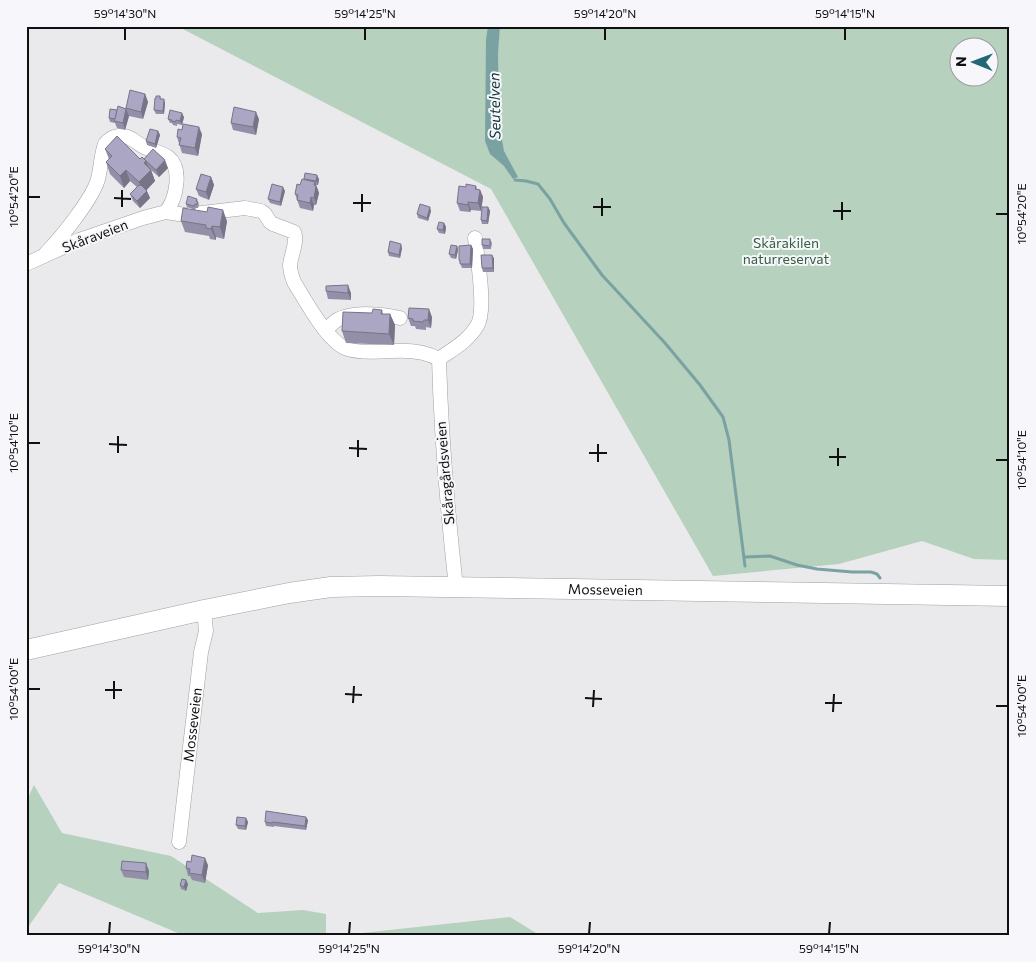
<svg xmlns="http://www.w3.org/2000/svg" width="1036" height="962" viewBox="0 0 1036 962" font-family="Commissioner,sans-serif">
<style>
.green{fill:#b6d1bd;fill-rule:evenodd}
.water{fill:#7ba2a2}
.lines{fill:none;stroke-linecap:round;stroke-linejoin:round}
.stream{stroke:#7ba2a2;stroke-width:3}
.minor-casing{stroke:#a0a0a3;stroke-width:15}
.highway-casing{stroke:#a0a0a3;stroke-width:21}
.minor{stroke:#fff;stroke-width:14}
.highway{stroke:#fff;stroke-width:20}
.wall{fill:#938fa8}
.shaded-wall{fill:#787488}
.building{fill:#aba6c3;stroke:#787488}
.ticks{fill:none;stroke:#101011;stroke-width:2}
.labels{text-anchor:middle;stroke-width:4;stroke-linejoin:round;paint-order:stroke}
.street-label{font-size:14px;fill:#101011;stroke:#f7f7fb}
.park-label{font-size:14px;fill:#336142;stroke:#f7f7fb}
.water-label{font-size:15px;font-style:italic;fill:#0e3637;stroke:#f7f7fb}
.neatline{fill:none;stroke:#101011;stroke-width:2}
.ticks-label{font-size:12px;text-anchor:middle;fill:#101011}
</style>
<rect width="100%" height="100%" fill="#eaeaed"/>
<g class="green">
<path d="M177 26H1010V560L974 559 922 541 839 564 713 576 491 189ZM958 48H988V78H958Z"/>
<path d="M34 785 62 833 171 856 258 913 303 910 326 914V936H185L59 883 26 930V802Z"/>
<path d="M510 917 541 936H334Z"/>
</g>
<path class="water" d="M488 26H500L498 53 499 124 504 151 518 177 513 179 504 166 490 154 485 141 486 40Z"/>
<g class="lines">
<g class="stream">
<path d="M515 180 526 181 538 184 550 199 564 223 602 275 665 343 700 385 723 417 729 440 745 566"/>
<path d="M745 557 770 556 797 565 817 569 852 572H871L877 574 880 578"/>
</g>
<defs>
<g id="minor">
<path d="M46 253C61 238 93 198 98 179 101 167 101 155 105 144 108 140 110 139 114 137 128 132 135 143 146 148 153 151 162 153 168 157 183 169 176 199 166 212"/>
<path d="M26 264 79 240 143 218 166 212 185 215 245 208 261 211 265 214 270 222 273 224 294 232C298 242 291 254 290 265 290 271 292 277 294 282 305 300 326 339 345 348 356 353 378 352 391 351 407 350 425 351 439 359 441 432 447 505 455 578V587"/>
<path d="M325 330C329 327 333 323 337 320 354 311 382 314 400 318"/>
<path d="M439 359C453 349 468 341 477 326 487 311 477 256 475 238"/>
<path id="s1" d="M179 842 201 652 206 631 204 610"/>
</g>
<g id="highway">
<path id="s2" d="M26 650 204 610 289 593 331 587 379 586 1010 596"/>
</g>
</defs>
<use href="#minor" class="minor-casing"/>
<use href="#highway" class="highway-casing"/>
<use href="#minor" class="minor"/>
<use href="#highway" class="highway"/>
</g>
<g class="wall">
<path d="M145 94 148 102 143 119 129 116 125 130 117 128 115 123 110 122 109 118 117 110 126 108Z"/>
<path d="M160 96 161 99 165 103 164 114H156L154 110 156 98Z"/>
<path d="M184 117 182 125 177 124V126L173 125 172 123H170L168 119Z"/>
<path d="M259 119 256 135 233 130 231 123Z"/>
<path d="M158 131 160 135 156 148 147 145 146 141Z"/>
<path d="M202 134 198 156 182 153 177 137Z"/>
<path d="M105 149 145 160 168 168 159 177 151 170 155 181 146 190 150 198 140 208 133 201 130 194 137 187 130 181 124 188 110 174 106 162 109 159Z"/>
<path d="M211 177 214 185 209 200 199 196 196 189Z"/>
<path d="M304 179H319L318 185H316L319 193 316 205H314L313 211 300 208 295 194 304 180Z"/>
<path d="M476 186 477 189 480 190 483 197 481 211 471 210 470 212 460 211 457 203 466 187Z"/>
<path d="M285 191 281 206 270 203 268 199Z"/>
<path d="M197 199 199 205 198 208H196L195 210 187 207 186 204Z"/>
<path d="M488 207 490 211 488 224H482L481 220Z"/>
<path d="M431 211 428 221 418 218 417 214Z"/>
<path d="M181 221H227L224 239 216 237V240L210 239 209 236 185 232Z"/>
<path d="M444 223 446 227 445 234 439 233 437 229Z"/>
<path d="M490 239 492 243 491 249H483L482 245Z"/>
<path d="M471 245 473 249 472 268H462L459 260Z"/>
<path d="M457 246 458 250 456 259 451 258 449 254Z"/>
<path d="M402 248 400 258 389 256 388 252Z"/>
<path d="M494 258V272H483L482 268Z"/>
<path d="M326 291 351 293V300L328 299Z"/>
<path d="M382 310 383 314H390L395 325 394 345 346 343 342 331 372 313Z"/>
<path d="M432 317 431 328 426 327V330L416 329 415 326H411L408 318Z"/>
<path d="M246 818 248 822 246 830 238 829 236 825Z"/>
<path d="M308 820 306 830 274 826V827L266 826 265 822Z"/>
<path d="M208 865 205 883 192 880 190 876H188L186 868Z"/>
<path d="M121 870 149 871 148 880 124 877Z"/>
<path d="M188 884 186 891 181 889 180 885Z"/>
</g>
<g class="shaded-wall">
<path d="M145 94 148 102 143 119 141 112Z"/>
<path d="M164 99 165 103 164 114 163 111Z"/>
<path d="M126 109 129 116 125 130 123 123Z"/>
<path d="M256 112 259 119 256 135 253 127Z"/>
<path d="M182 113 184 117 182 125 180 121Z"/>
<path d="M199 127 202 134 198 156 195 148Z"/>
<path d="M158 131 160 135 156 148 155 144Z"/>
<path d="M165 160 168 168 159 177 156 170Z"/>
<path d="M146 161 150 171 151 170 155 181 143 194 139 182 144 163Z"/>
<path d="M126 170 130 181 124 188 120 176Z"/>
<path d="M317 175 319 179 318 185 316 181Z"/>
<path d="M211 177 214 185 209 200 206 192Z"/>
<path d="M315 182 319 193 316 205 314 198Z"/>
<path d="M283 187 285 191 281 206 280 202Z"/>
<path d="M480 190 483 197 481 211 478 203Z"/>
<path d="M147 191 150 198 140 208 137 201Z"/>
<path d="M311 197 314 205 313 211 310 203Z"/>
<path d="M468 202 471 210 470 212 468 205Z"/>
<path d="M430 207 431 211 428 221 427 218Z"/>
<path d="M488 207 490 211 488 224 487 221Z"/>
<path d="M223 210 227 221 224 239 220 227Z"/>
<path d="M444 223 446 227 445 234 443 230Z"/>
<path d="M212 226 216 237V240L211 229Z"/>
<path d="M401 244 402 248 400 258 399 255Z"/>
<path d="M471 245 473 249 472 268 470 264Z"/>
<path d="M457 246 458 250 456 259 455 255Z"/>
<path d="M492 255 494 258V272L493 268Z"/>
<path d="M348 285 351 293V300L348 293Z"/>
<path d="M429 309 432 317 431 328 428 320Z"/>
<path d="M390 314 395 325 394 345 389 334Z"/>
<path d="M306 817 308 820 306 830 305 826Z"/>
<path d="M246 818 248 822 246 830 245 826Z"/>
<path d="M205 858 208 865 205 883 202 875Z"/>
<path d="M146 863 149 871 148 880 146 872Z"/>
<path d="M186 880 188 884 186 891 184 887Z"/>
</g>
<g class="building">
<path d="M130 90 145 94 141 112 126 108Z"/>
<path d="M156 96H160V99H164L163 111 154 110 155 98H156Z"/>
<path d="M118 106 126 109 123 123 114 121Z"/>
<path d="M234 107 256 112 253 127 231 123Z"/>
<path d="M110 109 117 110 115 119 109 118Z"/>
<path d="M170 110 182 113 180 121 176 120 175 122 172 121V120L168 119Z"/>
<path d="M183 124 199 127 195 148 179 145 181 138 177 137 178 129 182 130Z"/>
<path d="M150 129 158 131 155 144 146 141Z"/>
<path d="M117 136 140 159 142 157 146 161 144 163 151 170 139 182 126 170 120 176 106 162 112 156 105 149Z"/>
<path d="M153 149 165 160 156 170 144 159Z"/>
<path d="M305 173 317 175 316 181 304 179Z"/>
<path d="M201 174 211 177 206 192 196 189Z"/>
<path d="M302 179 315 182 314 185 316 186 314 198 311 197 310 203 297 200 298 195 295 194 297 184 300 185Z"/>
<path d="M272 184 283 187 280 202 268 199Z"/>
<path d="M466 184 476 186 475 189 480 190 478 203 468 202V205L457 203 459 186 466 187Z"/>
<path d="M139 185 140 186 141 185 147 191 137 201 130 194Z"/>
<path d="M188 196 197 199 196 201 198 202 197 204H195L194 206 186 204Z"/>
<path d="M420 204 430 207 427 218 417 214Z"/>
<path d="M208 207 223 210 220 227 212 226 211 229 206 228V225L181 221 183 208 207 212Z"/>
<path d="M482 207H488L487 221 481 220Z"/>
<path d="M439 222 444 223 443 230 437 229Z"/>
<path d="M482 239H490V246L482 245Z"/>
<path d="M390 241 401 244 399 255 388 252Z"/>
<path d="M451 245 457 246 455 255 449 254Z"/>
<path d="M471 245 470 264H460V260H459V246Z"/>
<path d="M481 255H492L493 268H482Z"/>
<path d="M348 285V293L326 291V286Z"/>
<path d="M409 308 429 309 428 320H424L423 322 413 321V319L408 318Z"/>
<path d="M373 309 382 310 381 314H390L389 334 342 331 343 312 372 313Z"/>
<path d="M266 811 306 817 305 826 273 822 272 823 265 822Z"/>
<path d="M237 817 246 818 245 826 236 825Z"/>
<path d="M192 855 205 858 202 875 189 873 190 869 186 868 187 861 191 862Z"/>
<path d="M122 861 146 863V872L121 870Z"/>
<path d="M182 879 186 880 184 887 180 885Z"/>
</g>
<path class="ticks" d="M125 40V28M365 40V28M605 40V28M845 40V28M28 197H40M114 198 131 199M353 203H371M122 207V190M593 207H611M833 211H851M362 212V194M996 214H1008M602 216V198M842 220V202M28 443H40M109 444 127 445M349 448 367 449M118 453V436M589 453H607M358 457V440M829 457H846M996 460H1008M598 462V444M838 466V448M28 689H40M105 690H122M345 694 362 695M585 698 602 699M114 699V681M353 703 354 686M825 703H842M996 706H1008M593 707 594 690M833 712 834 694M109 934 110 922M349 934 350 922M589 934 590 922M829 934 830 922"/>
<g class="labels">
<g class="street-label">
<text transform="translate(95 236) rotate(-21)" y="5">Skåraveien</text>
<text transform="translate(445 473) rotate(-95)" y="5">Skåragårdsveien</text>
<text dy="5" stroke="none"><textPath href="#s2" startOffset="586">Mosseveien</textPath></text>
<text dy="5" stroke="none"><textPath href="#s1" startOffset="118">Mosseveien</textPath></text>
</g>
<g class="park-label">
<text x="786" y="248">Skårakilen<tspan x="786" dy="16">naturreservat</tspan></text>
</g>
<g class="water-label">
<text transform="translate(495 106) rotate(-91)" y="5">Seutelven</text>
</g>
</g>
<rect width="1036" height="962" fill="none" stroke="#f7f7fb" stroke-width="55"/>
<g transform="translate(974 62) rotate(271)"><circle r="24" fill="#f7f7fb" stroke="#9b9b9d"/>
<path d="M0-4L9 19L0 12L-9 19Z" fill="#216776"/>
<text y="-8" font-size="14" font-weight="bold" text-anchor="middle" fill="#101011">N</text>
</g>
<rect x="28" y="28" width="980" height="906" class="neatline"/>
<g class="ticks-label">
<text x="125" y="18">59°14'30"N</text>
<text x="365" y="18">59°14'25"N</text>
<text x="605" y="18">59°14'20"N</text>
<text x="845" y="18">59°14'15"N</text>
<text transform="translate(14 197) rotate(-90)" y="4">10°54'20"E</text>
<text transform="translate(1022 214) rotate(-90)" y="4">10°54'20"E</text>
<text transform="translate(14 443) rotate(-90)" y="4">10°54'10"E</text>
<text transform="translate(1022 460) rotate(-90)" y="4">10°54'10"E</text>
<text transform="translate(14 689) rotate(-90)" y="4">10°54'00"E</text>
<text transform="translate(1022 706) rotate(-90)" y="4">10°54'00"E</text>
<text x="109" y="953">59°14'30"N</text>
<text x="349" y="953">59°14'25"N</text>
<text x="589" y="953">59°14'20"N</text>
<text x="829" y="953">59°14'15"N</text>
</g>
</svg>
